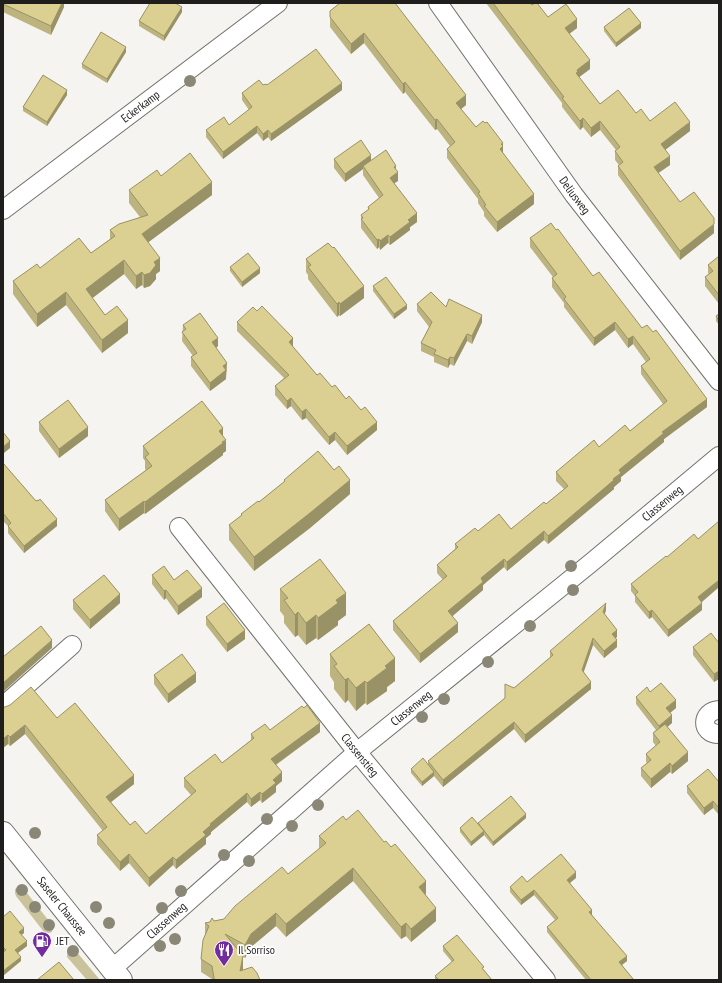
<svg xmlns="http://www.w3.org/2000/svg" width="722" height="983" viewBox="0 0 722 983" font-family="'PT Sans Narrow',sans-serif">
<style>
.green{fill:#c9c29b}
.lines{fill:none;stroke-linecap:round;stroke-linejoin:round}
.minor-casing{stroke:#72726e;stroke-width:20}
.major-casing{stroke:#72726e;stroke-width:24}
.minor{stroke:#fff;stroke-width:18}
.major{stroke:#fff;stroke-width:22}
.tree{fill:#8a8776}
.wall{fill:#bcb37e}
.shaded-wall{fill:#999266}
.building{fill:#dbd092;stroke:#999266}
.labels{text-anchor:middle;stroke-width:3.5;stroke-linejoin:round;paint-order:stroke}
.street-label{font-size:12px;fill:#1f1e1d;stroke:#fff}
.poi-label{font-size:12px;fill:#1f1e1d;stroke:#fff;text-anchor:start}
</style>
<rect width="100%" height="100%" fill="#f5f4f0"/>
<g class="green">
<path d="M20 887 23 888 53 926 52 932 49 933 44 932 16 896 15 893V889Z"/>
<path d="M70 949 75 950 100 980H87L67 957V952Z"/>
</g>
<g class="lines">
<defs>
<g id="minor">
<path id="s1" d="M438 3 574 195 719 381"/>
<path id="s2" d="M3 210 278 3"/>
<path id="s3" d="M179 527 357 752 546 980"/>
<path d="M3 706 72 645"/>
<path d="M719 710C701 711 700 734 719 734"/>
<path id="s4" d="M112 969 357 752 592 562 719 456"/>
</g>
<g id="major">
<path id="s5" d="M3 833 121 980"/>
</g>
</defs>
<use href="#minor" class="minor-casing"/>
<use href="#major" class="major-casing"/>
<use href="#minor" class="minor"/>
<use href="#major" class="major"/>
</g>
<g class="tree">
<circle cx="190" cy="81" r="6"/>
<circle cx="571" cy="566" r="6"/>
<circle cx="573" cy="590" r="6"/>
<circle cx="530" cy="626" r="6"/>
<circle cx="488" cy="662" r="6"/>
<circle cx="444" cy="699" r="6"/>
<circle cx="422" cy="717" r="6"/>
<circle cx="318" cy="805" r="6"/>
<circle cx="267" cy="819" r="6"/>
<circle cx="292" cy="826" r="6"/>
<circle cx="35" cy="833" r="6"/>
<circle cx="224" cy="855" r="6"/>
<circle cx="249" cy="861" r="6"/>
<circle cx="22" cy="890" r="6"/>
<circle cx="181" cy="891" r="6"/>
<circle cx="35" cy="907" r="6"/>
<circle cx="96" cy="907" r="6"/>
<circle cx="162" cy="908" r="6"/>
<circle cx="109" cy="923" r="6"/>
<circle cx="49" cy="925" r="6"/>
<circle cx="175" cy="939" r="6"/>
<circle cx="160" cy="946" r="6"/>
<circle cx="73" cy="951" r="6"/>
</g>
<g class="wall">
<path d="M3 3H64V7L51 35 3 12Z"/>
<path d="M340 3 466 105 461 109 476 127 503 153 534 204 497 232 484 216V212L478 203V199L447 158V149L450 146 437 129 435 130 405 92 403 94 364 43 351 54 330 27V11Z"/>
<path d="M486 3H530L532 5 548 17 577 28 569 34 590 69 579 77 600 104 636 113 650 121 690 131 665 150 670 165 658 173 680 202 714 233 680 260 618 175V166L619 165 615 160V151L616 150 600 130 591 137 583 127 580 130 562 107V103Z"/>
<path d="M182 12 164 41 139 26V21Z"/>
<path d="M604 27 641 28 616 47 604 31Z"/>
<path d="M126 52 107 83 82 68V64Z"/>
<path d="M263 85H267L342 90 271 141 268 137 263 141 257 133 223 159 206 137V130L229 125 249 110 242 100V93Z"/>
<path d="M67 95 47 126 23 111V107Z"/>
<path d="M334 159 371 160 396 170 398 181 394 183 417 222 410 227V230L390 245 388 243 380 250 379 247 377 249 361 228V215L368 210V207L379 198 363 175V169L345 182 334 168Z"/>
<path d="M161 176 212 195 148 242 160 271 156 274V279L150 286 144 288 142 285 136 289 124 274 92 298 105 315 128 333 102 353 66 305 37 327 13 294V281L40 268 91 253 110 239V230L140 217 129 203V190Z"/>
<path d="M556 230 593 276 642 328 707 407 664 439V442L621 477V481L614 487V489L548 544 544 540 507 571 504 567 483 585V590L452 616 458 632 420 663 393 630V621L443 580 437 573V565L455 549V544L478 531 511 529 546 504 564 489 556 481V472L599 447 630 431 663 404 641 374V366L646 362 633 344 628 348 615 330 594 346 564 307V303L552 287V278L553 277 530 247V238Z"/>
<path d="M719 256V304L705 286V277L709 274 708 273V265Z"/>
<path d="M306 259 364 298 340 316 339 315 337 317 308 279V275L306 272Z"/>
<path d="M230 267 260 273 242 287 230 271Z"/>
<path d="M373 286 407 309 394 319 373 291Z"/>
<path d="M417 304 446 307 482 322 472 344 467 341 454 366 450 364 448 368 434 362V357L421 351V343L429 327 417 311Z"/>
<path d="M719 314V325L716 321V316Z"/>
<path d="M237 322 293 347 317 375 346 399 377 430 347 455 335 440 329 445 306 418 302 420 291 406 287 409 275 395V386L284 378 237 331Z"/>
<path d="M183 325 218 346 216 348 227 371 226 372V379L210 391 191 366V357L193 356 182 341Z"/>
<path d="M39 422 88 436 59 458 39 431Z"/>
<path d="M223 436 226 451 223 453V455L145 514 144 513 119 531 105 511V500L146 470 145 469V461L143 458V446Z"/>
<path d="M3 463 57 526 24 553 8 533V526L3 521Z"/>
<path d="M284 480 350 494 310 528 254 571 229 540V525L241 516V514L259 502 284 482Z"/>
<path d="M667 557 719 587 702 602V610L668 637 652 617 649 619 635 602V596L631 591V584Z"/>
<path d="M152 575 174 580 202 597 178 615 166 598 164 600 152 584Z"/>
<path d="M280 589 346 615 338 621V625L318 640 316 638 306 645 298 635 295 637 284 623V616L280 611Z"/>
<path d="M73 600 120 603 90 629 73 609Z"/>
<path d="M606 610 604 615 617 637 615 638 617 647 604 658 593 645 583 673 591 689 525 743 514 729 443 787 434 776 422 786 411 773V769L428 764V761L505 698 514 688 550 658V651Z"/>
<path d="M206 617 245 639 227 652 206 625Z"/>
<path d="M719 643V679L714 682 693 655V647Z"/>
<path d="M330 654 395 681 387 687V691L367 705 365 703 356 711 348 700 345 703 334 689V682L330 676Z"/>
<path d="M154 675 196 682 168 703 154 684Z"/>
<path d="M650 692 676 708 670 713 672 723 667 727 688 761 672 774 670 772 651 788 641 776V768L647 763 646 762V754L656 746 653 742V733L656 730 636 704V697Z"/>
<path d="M3 707 57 718 134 784 111 802 130 825 146 834 191 795 184 787V778L222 763 251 740V734L270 730 320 732 276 765 282 781 276 786V792L262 803 260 800 251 807 247 802 211 832V834L206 838V844L176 869 173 865 149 887 129 863 120 871 97 844V835L103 831 25 734 10 746 8 744 3 748Z"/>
<path d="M719 782V815L713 808 704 815 687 793V786Z"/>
<path d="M526 818 493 846 484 835 471 846 460 832V828L478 823Z"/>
<path d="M346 820 426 894 425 895 436 921 411 942 406 936 401 939 353 881 286 937 276 926 251 947 245 958 243 957V970L260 980H212V979L201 972V959L205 936V923L224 919 288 874 319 849V836Z"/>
<path d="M576 878 570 883 592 915 627 961 622 965 634 980H586L547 932V927L555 920 534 895 521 905 510 892V887L527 882Z"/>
<path d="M3 917 24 933 21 935 27 946 18 953 21 961 3 951Z"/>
<path d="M443 946 484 970 492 980H435V976L452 962 443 951Z"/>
</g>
<g class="shaded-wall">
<path d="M62 3H64V7L51 35V26Z"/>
<path d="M182 7V12L164 41V36Z"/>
<path d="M577 19V28L565 37V28Z"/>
<path d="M641 23V28L616 47V43Z"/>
<path d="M364 33V43L351 54V44Z"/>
<path d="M126 47V52L107 83V79Z"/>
<path d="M590 60V69L578 78 576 73 577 70Z"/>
<path d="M405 82V92L403 94V84Z"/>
<path d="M342 83V90L271 141V134Z"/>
<path d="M67 90V95L47 126V122Z"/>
<path d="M466 95V105L456 113V103Z"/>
<path d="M583 118V127L580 130V121Z"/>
<path d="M437 119V129L435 130V120Z"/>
<path d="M600 121V130L591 137V128Z"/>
<path d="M690 122V131L661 153V144Z"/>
<path d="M257 126V133L223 159V152Z"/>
<path d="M268 130V137L263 141V134Z"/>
<path d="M503 143V156L500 149 501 144Z"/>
<path d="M371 155V163L363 166V169L345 182V174Z"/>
<path d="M670 156V165L654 176V167Z"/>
<path d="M396 166V174L398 172V181L390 186V178L394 167Z"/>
<path d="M212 182V195L142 247V234Z"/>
<path d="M534 194V204L497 232V222Z"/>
<path d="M417 213V222L410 227V230L390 245V237L408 220Z"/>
<path d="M714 224V233L680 260V251Z"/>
<path d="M388 235V243L380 250V241Z"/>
<path d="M379 239V247L377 249V240Z"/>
<path d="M160 258V271L156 274V279L150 286 144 288V275L154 262Z"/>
<path d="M124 260V274L86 303V289Z"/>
<path d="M260 268V273L242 287V282Z"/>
<path d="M142 272V285L136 289V276Z"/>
<path d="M364 286V298L340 316V304Z"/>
<path d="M66 292V305L37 327V314Z"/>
<path d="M339 302V315L337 317V304Z"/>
<path d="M407 305V309L394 319V314Z"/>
<path d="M482 315V322L472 344V336Z"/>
<path d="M128 320V333L102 353V340Z"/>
<path d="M615 322V330L594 346V338Z"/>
<path d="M467 334V341L454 366V358Z"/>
<path d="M633 336V344L628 348V339Z"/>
<path d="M218 338V346L212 351V342Z"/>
<path d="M293 338V347L289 342Z"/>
<path d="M450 357V364L448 368V360Z"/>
<path d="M227 363 226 379 210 391V383L223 366Z"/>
<path d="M291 398V406L287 409V401Z"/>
<path d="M707 399V407L664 439V442L621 477V481L614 487V489L548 544V536L613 479 619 470 662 432Z"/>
<path d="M306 409V418L302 420V412Z"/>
<path d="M377 422V430L347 455V446Z"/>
<path d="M88 427V436L59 458V449Z"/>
<path d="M223 428V440L219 431Z"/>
<path d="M335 432V440L329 445V437Z"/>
<path d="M226 440V451L223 453V455L145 514V502Z"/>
<path d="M10 441V448L3 454V447Z"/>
<path d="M350 480V494L310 528 254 571V557Z"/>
<path d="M144 501V513L119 531V519Z"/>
<path d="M57 519V526L24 553V546Z"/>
<path d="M544 531V540L507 571V562Z"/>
<path d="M504 559V567L483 585V590L448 620V611L481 578Z"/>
<path d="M719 580V587L698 605V597Z"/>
<path d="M202 588V597L178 615V606Z"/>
<path d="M166 590V598L164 600V591Z"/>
<path d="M346 593V615L338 621V625L318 640V618L336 600Z"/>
<path d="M120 594V603L90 629V620Z"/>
<path d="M606 603V610L603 620V612Z"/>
<path d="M702 603V610L668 637V630Z"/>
<path d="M652 610V617L649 619V612Z"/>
<path d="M298 612V635L295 637V615Z"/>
<path d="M316 615V638L306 645V623Z"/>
<path d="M458 623V632L420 663V654Z"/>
<path d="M245 630V639L227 652V644Z"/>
<path d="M617 630V637L612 641V634Z"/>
<path d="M593 638V645L582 677V670Z"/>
<path d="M52 640V648L3 692V683Z"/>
<path d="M617 640V647L604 658V651Z"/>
<path d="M395 658V681L387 687V691L367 705V683L385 666Z"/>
<path d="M719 671V679L714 682V674Z"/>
<path d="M196 673V682L168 703V694Z"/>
<path d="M348 678V700L345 703V680Z"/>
<path d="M365 681V703L356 711V688Z"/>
<path d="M591 682V689L525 743V735Z"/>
<path d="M676 700V708L666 716V708Z"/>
<path d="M672 715V723L659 734V726Z"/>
<path d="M514 722V729L443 787V780Z"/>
<path d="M320 723V732L271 768V759Z"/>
<path d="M25 725V734L10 746V737Z"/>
<path d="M8 735V744L3 748V739Z"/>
<path d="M688 752V761L672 774V766Z"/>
<path d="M670 763V772L651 788V779Z"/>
<path d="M282 772V781L276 786V792L262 803V794L273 780Z"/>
<path d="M434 772V776L422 786V782Z"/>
<path d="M134 775V784L106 806V797Z"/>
<path d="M260 792V800L251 807V799Z"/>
<path d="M247 793V802L211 832V834L206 838V844L176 869V860L210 824Z"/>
<path d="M713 801V808L704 815V808Z"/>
<path d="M526 814V818L493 846V842Z"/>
<path d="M484 831V835L471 846V842Z"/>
<path d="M129 854V863L120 871V862Z"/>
<path d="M173 857V865L149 887V878Z"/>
<path d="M353 868V881L286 937V924Z"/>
<path d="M576 872V878L567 885V880Z"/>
<path d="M426 881V894L419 900V887Z"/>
<path d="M534 890V895L521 905V900Z"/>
<path d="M436 908V921L411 942V929Z"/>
<path d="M592 910V915L589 917V912Z"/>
<path d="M276 913V926L251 947 245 958V945L251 934Z"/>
<path d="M406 923V936L401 939V927Z"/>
<path d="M24 928V933L19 937V932Z"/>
<path d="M27 941V946L15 955V950Z"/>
<path d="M243 956V969L241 980 240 971Z"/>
<path d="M627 956V961L619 967V962Z"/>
<path d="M21 957V961L3 976V971Z"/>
</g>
<g class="building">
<path d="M3 3H62L51 26 3 4Z"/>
<path d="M150 3H175L182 7 164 36 139 21Z"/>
<path d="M340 3H395L466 95 456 103 476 127 483 121 485 123 487 122 503 143 501 144 503 146 500 149 534 194 497 222 484 206 486 205 478 193 480 192 447 149 455 142 437 119 435 120 405 82 403 84 364 33 351 44 330 17V11Z"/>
<path d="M493 3H530L532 5 535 3H537L548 17 566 4 577 19 565 28 590 60 577 70 578 72 576 73 600 104 618 90 636 113 641 109 650 121 675 102 690 122 661 144 670 156 654 167 680 202 694 192 714 218V224L680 251 618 166 623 162 615 151 620 147 600 121 591 128 583 118 580 121 562 98 564 97Z"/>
<path d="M629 8 641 23 616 43 604 27Z"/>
<path d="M101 32 126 47 107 79 82 64Z"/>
<path d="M316 49 342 83 271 134 268 130 263 134 257 126 223 152 206 130 224 117 229 125 252 107 242 93 259 80 263 85 266 84 267 85Z"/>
<path d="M43 75 67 90 47 122 23 107Z"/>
<path d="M361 140 371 155 345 174 334 159Z"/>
<path d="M386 150 396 166 394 167 398 172 390 178 417 213 408 220 410 222 390 237 388 235 380 241 379 239 377 240 361 219 363 218 361 215 369 209 368 207 383 195 363 166Z"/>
<path d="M190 153 212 182 142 234 160 258 154 262 156 265 150 273 144 275 142 272 136 276 124 260 86 289 105 315 117 306 128 320 102 340 66 292 37 314 13 281 37 264 40 268 79 238 91 253 115 236 110 230 119 224 148 215 129 190 157 170 161 176Z"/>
<path d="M551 223 556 230 558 229 593 276 599 272 642 328 647 325 653 332 656 330 707 399 662 432 664 433 619 470 621 473 613 479 614 480 548 536 544 531 507 562 504 559 481 578 483 582 448 611 458 623 420 654 393 621 447 576 437 565 458 547 455 544 475 528 478 531 499 514 511 529 544 502 546 504 568 486 556 472 594 440 599 447 625 425 630 431 667 401 641 366 650 359 633 336 628 339 615 322 594 338 564 299 566 297 552 278 557 274 530 238Z"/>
<path d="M328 243 333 248 334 247 364 286 340 304 339 302 337 304 308 267 311 265 306 259Z"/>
<path d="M248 253 260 268 242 282 230 267Z"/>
<path d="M719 256V295L705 277 713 271 708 265Z"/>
<path d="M386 277 407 305 394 314 373 286Z"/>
<path d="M431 292 446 307 449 299 482 315 472 336 467 334 454 358 450 357 448 360 434 354 436 350 421 343 432 322 417 304Z"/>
<path d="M262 306 293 338 289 342 317 375 320 373 332 387 335 385 346 399 349 396 361 410 365 407 377 422 347 446 335 432 329 437 306 409 302 412 291 398 287 401 275 386 289 375 237 322 253 307 257 311Z"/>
<path d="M200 313 218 338 212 342 227 363 223 366 226 370 210 383 191 357 197 353 182 332 186 329 183 325Z"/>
<path d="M719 314V321L716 316Z"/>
<path d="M68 400 88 427 59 449 39 422Z"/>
<path d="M202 401 223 428 219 431 226 440 222 442 223 443 145 502 144 501 119 519 105 500 152 466 145 457 149 454 143 446Z"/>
<path d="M3 432 10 441 3 447Z"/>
<path d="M318 451 334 470 339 466 350 480 310 513 254 557 229 525 242 515 241 514 258 501 259 502 285 481 284 480Z"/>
<path d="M3 463 36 501 38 500V501L40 499 57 519 24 546 8 526 11 523 3 513Z"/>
<path d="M719 521V580L698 597 702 603 668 630 652 610 649 612 635 595 638 592 631 584 666 556 667 557 694 534 698 539Z"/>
<path d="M320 559 346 593 336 600 338 603 318 618 316 615 306 623 298 612 295 615 284 600 288 598 280 589Z"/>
<path d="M164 566 174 580 187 570 202 588 178 606 166 590 164 591 152 575Z"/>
<path d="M104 575 120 594 90 620 73 600Z"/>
<path d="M224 603 245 630 227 644 206 617Z"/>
<path d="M606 603 603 612 617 630 612 634 617 640 604 651 593 638 582 670 591 682 525 735 514 722 443 780 428 761 505 698V684L514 688 553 655 550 651Z"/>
<path d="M369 624 395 658 385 666 387 668 367 683 365 681 356 688 348 678 345 680 334 666 337 664 330 654Z"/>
<path d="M41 626 52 640 3 683V657Z"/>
<path d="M711 633 719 643V671L714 674 693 647Z"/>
<path d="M182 654 196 673 168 694 154 675Z"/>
<path d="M661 683 676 700 666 708 672 715 659 726 636 697 647 687 650 692Z"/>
<path d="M31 687 57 718 75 703 134 775 106 797 130 825 135 821 146 834 196 791 184 778 215 754 222 763 254 738 251 734 265 724 270 730 302 706 304 708 307 705 320 723 271 759 282 772 273 780 276 783 262 794 260 792 251 799 247 793 210 824 211 825 203 832 206 835 176 860 173 857 149 878 129 854 120 862 97 835 107 827 25 725 10 737 8 735 3 739V707H5L10 705Z"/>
<path d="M665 724 688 752 672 766 670 763 651 779 641 768 651 760 646 754 660 742 653 733Z"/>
<path d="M423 758 434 772 422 782 411 769Z"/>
<path d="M708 769 719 782V808L713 801 704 808 687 786Z"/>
<path d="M511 796 526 814 493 842 478 823Z"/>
<path d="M358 810 384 842 386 841 391 847 395 844 426 881 419 887 436 908 411 929 406 923 401 927 353 868 286 924 276 913 251 934 245 945 225 934 243 956 240 971 252 967 257 973 260 980H215L214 978 212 966 201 959 203 940 209 926 205 923 210 922 212 918 214 921 224 919 235 906 282 867 288 874 326 843 319 836 343 816 346 820Z"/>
<path d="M472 817 484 831 471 842 460 828Z"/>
<path d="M561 854 576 872 567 880 592 910 589 912 627 956 619 962 634 980H591L547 927 558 918 534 890 521 900 510 887 522 876 527 882Z"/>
<path d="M10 911 24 928 19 932 27 941 15 950 21 957 3 971V952L6 950 3 947V940L4 939 3 938V917Z"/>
<path d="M457 935 484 967 482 968 492 980H439L435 976 454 960 443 946Z"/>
<path d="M59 962 74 980H37Z"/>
</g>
<defs>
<symbol id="fuel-pin" viewBox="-11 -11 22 30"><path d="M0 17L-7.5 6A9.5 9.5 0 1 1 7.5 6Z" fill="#732c9f" stroke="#fff"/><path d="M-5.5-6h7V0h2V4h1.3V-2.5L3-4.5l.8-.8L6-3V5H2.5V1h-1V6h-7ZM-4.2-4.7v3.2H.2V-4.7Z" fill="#fff"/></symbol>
<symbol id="restaurant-pin" viewBox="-11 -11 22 30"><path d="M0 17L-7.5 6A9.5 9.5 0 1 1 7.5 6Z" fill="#732c9f" stroke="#fff"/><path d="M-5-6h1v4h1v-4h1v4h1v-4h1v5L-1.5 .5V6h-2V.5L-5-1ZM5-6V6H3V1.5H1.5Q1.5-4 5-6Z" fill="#fff"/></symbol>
</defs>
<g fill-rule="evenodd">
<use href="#fuel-pin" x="31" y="930" width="22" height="30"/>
<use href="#restaurant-pin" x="213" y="939" width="22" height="30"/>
</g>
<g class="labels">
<g class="street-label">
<text dy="4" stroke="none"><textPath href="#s2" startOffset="172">Eckerkamp</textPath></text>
<text dy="4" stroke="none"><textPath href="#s1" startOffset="236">Deliusweg</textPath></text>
<text dy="4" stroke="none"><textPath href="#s4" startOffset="721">Classenweg</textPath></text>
<text dy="4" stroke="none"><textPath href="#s4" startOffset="397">Classenweg</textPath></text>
<text dy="4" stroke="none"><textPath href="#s3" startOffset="291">Classenstieg</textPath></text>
<text dy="4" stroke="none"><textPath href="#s5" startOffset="94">Saseler Chaussee</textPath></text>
<text dy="4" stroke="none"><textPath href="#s4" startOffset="73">Classenweg</textPath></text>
</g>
<g class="poi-label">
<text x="56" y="945">JET</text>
<text x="238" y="954">Il Sorriso</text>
</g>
</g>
<rect width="722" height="983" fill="none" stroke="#1f1e1d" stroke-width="8"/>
</svg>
